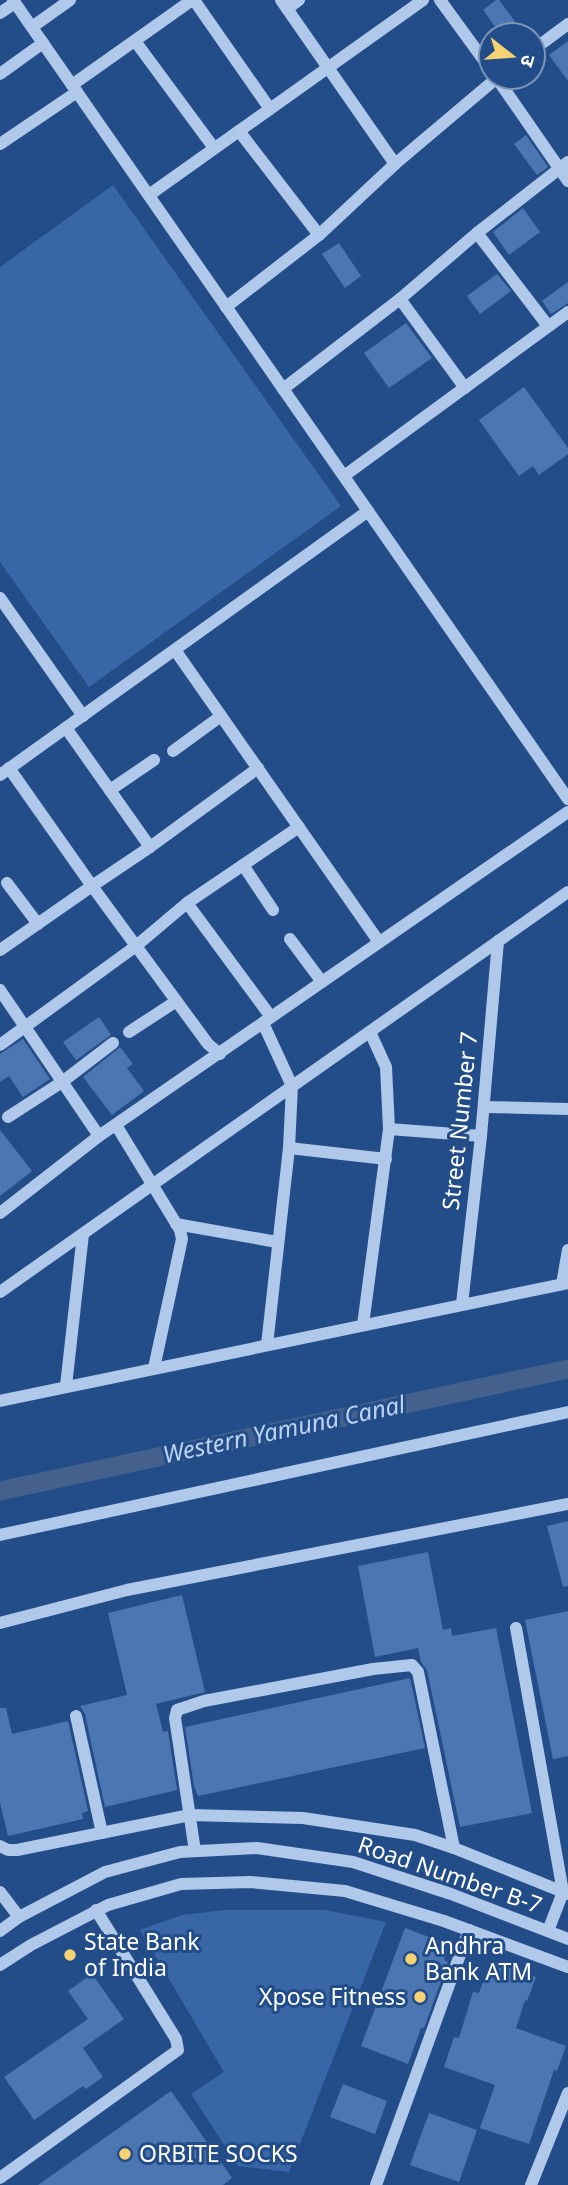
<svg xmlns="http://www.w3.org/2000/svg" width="568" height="2185" viewBox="0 0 568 2185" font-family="'Noto Sans','Noto Sans Devanagari',sans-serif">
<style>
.green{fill:#3866a6}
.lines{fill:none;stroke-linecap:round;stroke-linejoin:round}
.canal{stroke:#43618c;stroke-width:19}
.building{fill:#4c76b1}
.minor{stroke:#b0c8ea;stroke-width:12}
.poi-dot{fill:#f5d373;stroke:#234d89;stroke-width:2.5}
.labels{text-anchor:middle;stroke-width:6;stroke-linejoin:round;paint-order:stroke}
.street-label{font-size:23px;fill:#fff;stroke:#234d89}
.poi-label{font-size:23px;fill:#fff;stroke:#234d89;text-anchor:start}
.water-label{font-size:24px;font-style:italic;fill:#bbd2f1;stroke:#234d89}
</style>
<rect width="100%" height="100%" fill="#234d89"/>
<g class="green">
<path d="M113 185 341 506 89 687 0 562V267Z"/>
<path d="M224 1910H325L386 1922 289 2172 238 2166 191 2094 224 2072 140 1930 182 1915Z"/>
</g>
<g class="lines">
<path class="canal" d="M0 1491 568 1369"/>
</g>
<g class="building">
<path d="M496 0H499L525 35H501L483 10Z"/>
<path d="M568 41V81L549 55Z"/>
<path d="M526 135 548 167 537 175 514 144Z"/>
<path d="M523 208 540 232 509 255 493 232Z"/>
<path d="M339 243 361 276 345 288 322 254Z"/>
<path d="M497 274 511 291 480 314 467 296Z"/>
<path d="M568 282V303L551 314 542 301Z"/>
<path d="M406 323 432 358 389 388 364 353Z"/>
<path d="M524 387 568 448V454L539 475 533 466 519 476 479 420Z"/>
<path d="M99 1017 111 1035 76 1060 63 1042Z"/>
<path d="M23 1039 50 1079 23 1097 9 1076 0 1082V1054Z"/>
<path d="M120 1047 133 1064 127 1068 144 1091 112 1115 83 1077Z"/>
<path d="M0 1130 32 1171 0 1196Z"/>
<path d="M568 1521V1586L563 1587 547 1526Z"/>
<path d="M428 1552 443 1630 451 1628 452 1636 496 1628 532 1813 460 1827 427 1670 421 1662 418 1648 375 1657 358 1566Z"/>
<path d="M182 1595 205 1692 156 1704 163 1732 168 1731 177 1790 105 1807 85 1714 80 1706 127 1695 108 1613Z"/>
<path d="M568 1611V1756L553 1759 525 1620Z"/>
<path d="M410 1678 425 1748 198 1796 194 1786 185 1727Z"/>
<path d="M0 1708H6L12 1734 68 1721 88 1811 82 1813 83 1819 8 1836 0 1803Z"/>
<path d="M405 1928 450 1945 444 1960 448 1962 424 2028H421L408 2064 361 2046Z"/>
<path d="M491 1961 536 1977 527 2001 525 2000 516 2028 566 2046 557 2071 554 2070 529 2144 480 2128 495 2085 444 2067 454 2037 459 2038 473 1992 479 1993Z"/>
<path d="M92 1974 124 2019 83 2048 103 2077 86 2089 83 2086 34 2120 4 2077 88 2019 68 1991Z"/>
<path d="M343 2084 387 2101 375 2134 330 2117Z"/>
<path d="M171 2091 232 2178 223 2185H38Z"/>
<path d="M429 2113 477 2130 459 2182 410 2165Z"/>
</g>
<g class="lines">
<g class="minor">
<path d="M13 0 568 799"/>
<path d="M194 0 270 109"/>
<path d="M281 0 395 164 498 77"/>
<path d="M440 0 491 70"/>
<path d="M287 9 299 0"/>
<path d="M0 13 15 3"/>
<path d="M32 27 70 0"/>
<path d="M135 41 214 148"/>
<path d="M533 50 568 24"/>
<path d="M0 74 43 43"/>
<path d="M496 77 568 181"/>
<path d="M72 85 192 0"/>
<path d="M0 144 77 92"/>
<path d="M149 195 423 0"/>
<path d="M319 235 395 164"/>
<path d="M400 299 477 233"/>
<path d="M226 307 319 235 239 131"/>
<path d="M548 326 477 233 568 162"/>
<path d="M283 389 400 299 465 388"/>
<path d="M344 476 568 312"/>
<path d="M0 598 83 716"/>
<path d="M175 650 379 942"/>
<path d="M66 728 150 847 258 768"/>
<path d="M173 751 221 716"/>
<path d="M0 775 368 511"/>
<path d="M110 790 154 760"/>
<path d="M150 847 92 886 136 946 187 903"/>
<path d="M243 865 273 910"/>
<path d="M7 883 38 924"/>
<path d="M290 939 322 982"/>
<path d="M0 950 92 886 9 768"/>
<path d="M0 990 99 1136"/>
<path d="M271 1017 187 903 299 827"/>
<path d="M263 1023 292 1086 289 1148 267 1345"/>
<path d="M129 1032 175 1002"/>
<path d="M0 1045 136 946 208 1044 220 1054"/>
<path d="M484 1107 568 1109"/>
<path d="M8 1117 62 1082 113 1043"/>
<path d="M116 1125 180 1230 182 1239 154 1368"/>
<path d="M389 1129 481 1136"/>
<path d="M289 1148 386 1159"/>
<path d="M0 1213 99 1136 568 812"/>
<path d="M176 1224 277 1242"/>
<path d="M562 1284 568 1250"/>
<path d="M0 1292 568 892"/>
<path d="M462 1304 481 1136 498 941"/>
<path d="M363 1325 389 1129 386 1067 370 1032"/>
<path d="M66 1386 83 1234"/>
<path d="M0 1401 568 1283"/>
<path d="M0 1535 568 1412"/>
<path d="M0 1623 127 1590 568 1504"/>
<path d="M516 1628 563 1892 548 1931"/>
<path d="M76 1716 102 1833"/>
<path d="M0 1846 8 1850H17L190 1815 303 1818 415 1835 454 1848 568 1894"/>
<path d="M195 1851 175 1718 177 1710 204 1701 373 1669 412 1665 418 1672 454 1848"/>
<path d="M0 1892 19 1917"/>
<path d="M0 1931 19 1917 105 1872 180 1852 257 1848 353 1862 451 1894 568 1939"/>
<path d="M0 1965 31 1945 108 1905 181 1884 250 1882 345 1891 444 1921 568 1967"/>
<path d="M0 2178 178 2050 176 2039 96 1910"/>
<path d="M376 2185 469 1930"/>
<path d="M531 2185 568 2093"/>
</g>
</g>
<g class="poi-dot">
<circle cx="70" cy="1955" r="7"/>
<circle cx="411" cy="1959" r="7"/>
<circle cx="420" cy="1997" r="7"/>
<circle cx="125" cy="2154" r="7"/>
</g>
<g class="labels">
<g class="street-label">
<text transform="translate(460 1121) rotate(-84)" y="8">Street Number 7</text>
<text transform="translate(450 1875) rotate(19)" y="8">Road Number B-7</text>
</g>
<g class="poi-label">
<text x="84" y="1950">State Bank<tspan x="84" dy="26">of India</tspan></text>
<text x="425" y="1954">Andhra<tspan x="425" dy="26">Bank ATM</tspan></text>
<text x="406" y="2005" text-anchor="end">Xpose Fitness</text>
<text x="139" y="2162">ORBITE SOCKS</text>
</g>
<g class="water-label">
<text transform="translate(284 1430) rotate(-12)" y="8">Western Yamuna Canal</text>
</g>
</g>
<g transform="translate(512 56) rotate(107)"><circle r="33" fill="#234d89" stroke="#7b94b8" stroke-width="2"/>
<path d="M0-5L12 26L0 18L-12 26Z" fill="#f5d373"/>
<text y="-10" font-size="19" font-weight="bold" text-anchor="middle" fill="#ffffff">उ</text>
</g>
</svg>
